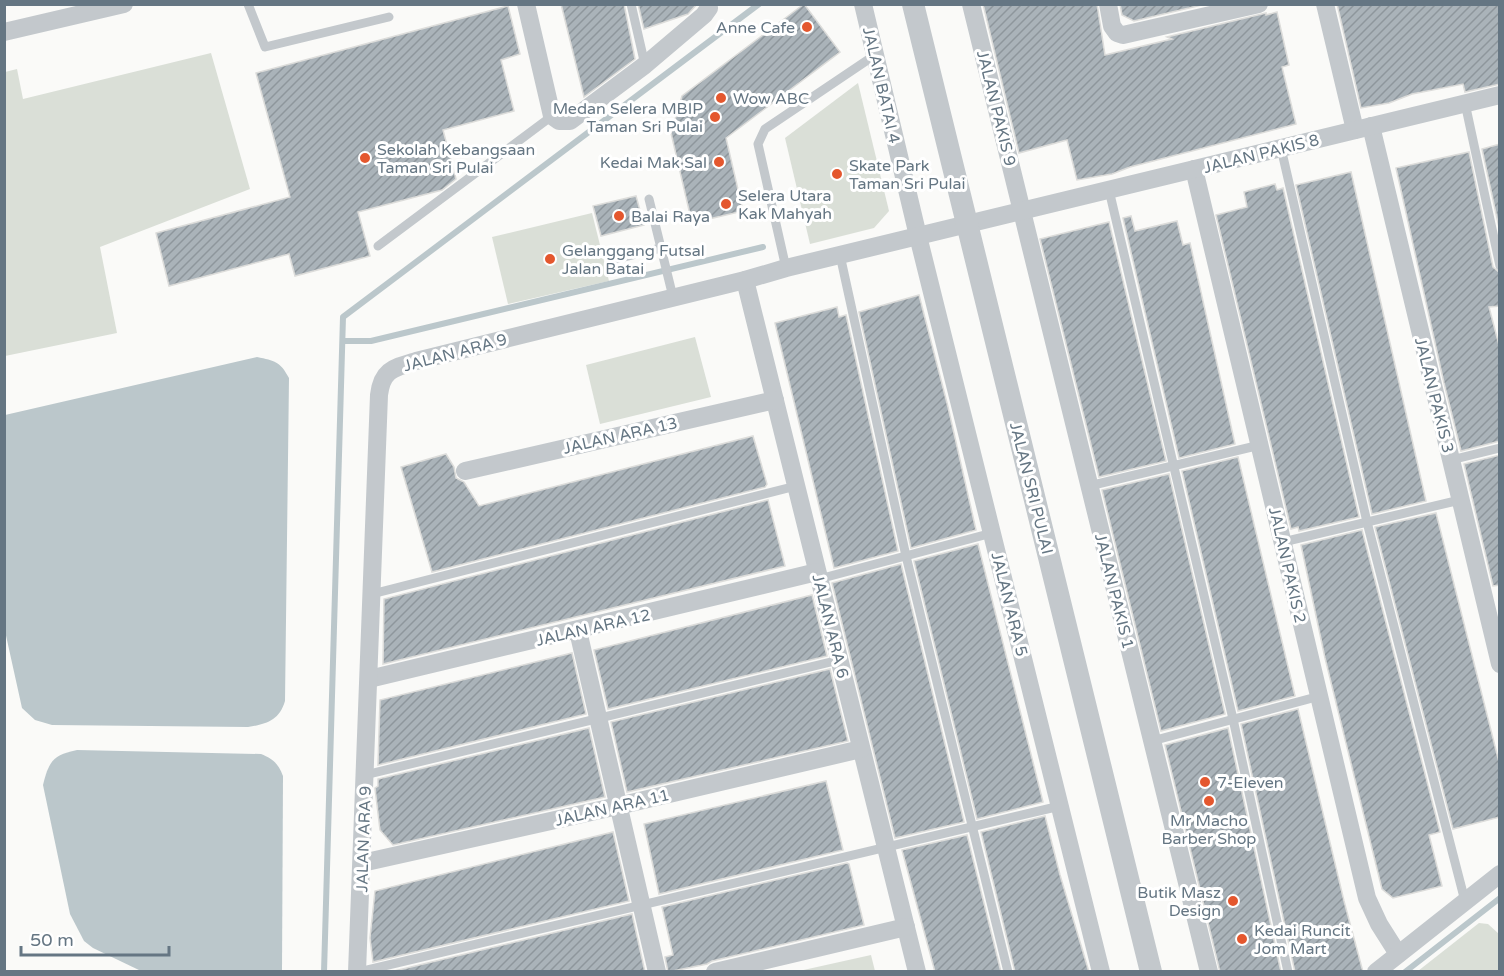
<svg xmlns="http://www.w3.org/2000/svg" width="1504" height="976" viewBox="0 0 1504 976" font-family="'Varela Round',sans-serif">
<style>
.park{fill:#dadfd7}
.water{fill:#bbc7cb}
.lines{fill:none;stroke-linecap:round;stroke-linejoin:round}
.stream{stroke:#bbc7cb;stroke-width:6}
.building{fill:url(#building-hatch);stroke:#dcdcda;stroke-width:1.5}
.service{stroke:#c3c8cc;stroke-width:9}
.minor{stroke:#c3c8cc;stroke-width:18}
.tertiary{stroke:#c3c8cc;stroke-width:22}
.poi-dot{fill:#e4572e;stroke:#fff;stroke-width:2}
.labels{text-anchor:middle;stroke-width:6;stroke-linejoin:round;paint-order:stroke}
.poi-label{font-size:16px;fill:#657683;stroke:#fff;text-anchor:start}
.street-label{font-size:16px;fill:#657683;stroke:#fff}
</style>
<defs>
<pattern id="building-hatch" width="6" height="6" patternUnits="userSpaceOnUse" patternTransform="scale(1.5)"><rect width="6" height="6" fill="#aab3b9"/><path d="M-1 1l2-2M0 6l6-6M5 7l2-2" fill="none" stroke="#8e969c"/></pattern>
</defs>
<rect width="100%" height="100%" fill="#fafaf8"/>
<g class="park">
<path d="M211 53 250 189 100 247 117 333 5 356V72L17 69 23 99Z"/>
<path d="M858 83 889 211 874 228 810 244 785 138Z"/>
<path d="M592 213 609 281 508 304 492 237Z"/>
<path d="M695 337 711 397 600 424 586 365Z"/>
<path d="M1479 923 1488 924 1499 934V971H1418Z"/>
<path d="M871 955 875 971H799Z"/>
</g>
<g class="water">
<path d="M257 357C275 361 280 361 289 378L285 701C279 721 266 724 248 727L52 725 35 720 22 708 5 631V415Z"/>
<path d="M77 750 261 754C273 759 278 763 283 776L282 971H141L93 948 84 941 70 914 43 785C49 761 53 755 77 750Z"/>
</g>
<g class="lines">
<g class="stream">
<path d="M343 341H371L763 247"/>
<path d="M324 972 343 317 759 4"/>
<path d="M1405 972 1500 898"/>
</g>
</g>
<g class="building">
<path d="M561 4H624L635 59 584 97Z"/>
<path d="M638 4H697L688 14 644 29Z"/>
<path d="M804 4 840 52 726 138 743 211 692 223 671 133 682 96Z"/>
<path d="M983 4H1097L1105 55 1172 39 1167 37 1266 13V15L1277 12 1289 65 1282 67 1296 124 1130 167 1112 174 1077 180 1067 140 1019 153Z"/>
<path d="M1120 4H1206L1134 21 1122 15Z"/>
<path d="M1337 4H1500V84L1465 92 1463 84 1412 94 1389 103 1361 108Z"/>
<path d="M508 6 520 54 501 60 514 111 443 130 456 179 442 190 358 212 370 256 295 276 289 254 169 286 156 233 290 197 256 73Z"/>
<path d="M1500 144V232L1482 149Z"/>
<path d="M1469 152 1493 267 1500 273V306L1489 307 1500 349V441L1461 451 1444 383 1396 168Z"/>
<path d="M1351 172 1426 501 1372 514 1296 185Z"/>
<path d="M1275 184 1277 190 1283 188 1359 517 1299 531 1298 527 1291 529 1216 215 1247 207 1244 192Z"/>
<path d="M636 196 644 225 601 236 593 206Z"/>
<path d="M1131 216 1135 231 1177 221 1183 245 1190 243 1235 444 1179 458 1123 218Z"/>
<path d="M1109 222 1166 461 1099 477 1040 239Z"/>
<path d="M919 295 948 407 976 530 911 548 859 312Z"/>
<path d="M837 307 839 317 846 315 898 551 834 568 775 323Z"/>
<path d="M753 436 767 484 765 487 432 572 401 467 446 454 454 467 456 478 464 482 479 506Z"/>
<path d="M1500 455V585L1493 586 1464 464Z"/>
<path d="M1238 457 1295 696 1238 711 1182 471Z"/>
<path d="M1169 474 1225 714 1161 731 1102 490Z"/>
<path d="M768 500 785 566 383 664 384 599Z"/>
<path d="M1436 513 1500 766V817L1453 829 1375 527Z"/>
<path d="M1362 530 1440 832 1429 835 1442 886 1393 898 1382 889 1325 658 1301 545Z"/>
<path d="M978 544 1043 802 977 819 914 561Z"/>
<path d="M901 564 964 822 895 838 832 583Z"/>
<path d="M812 595 827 656 608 709 594 650Z"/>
<path d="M572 653 586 714 378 765 380 700Z"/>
<path d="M830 669 848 741 627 792 611 722Z"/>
<path d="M1298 709 1344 901 1363 972H1295L1241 724Z"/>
<path d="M589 728 605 797 393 845 380 830 375 788 378 786V779Z"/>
<path d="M1228 728 1281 972H1220L1165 745Z"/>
<path d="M826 781 843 850 659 894 644 824Z"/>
<path d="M1045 816 1060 875 1089 972H1015L981 832Z"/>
<path d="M613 832 629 901 373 962 370 938 375 891Z"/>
<path d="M967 835 1001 972H935L902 850Z"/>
<path d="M847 863 849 864 864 925 712 961 707 964 668 972 665 957 673 955 662 907Z"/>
<path d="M632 914 645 972H390Z"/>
</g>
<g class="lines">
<g class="service">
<path d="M248 4 265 47 389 17"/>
<path d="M631 4 645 65"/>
<path d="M1465 103 1500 266"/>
<path d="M1281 148 1367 522 1465 901"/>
<path d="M1109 190 1233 719 1288 972"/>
<path d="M649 199 673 297"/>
<path d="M378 246 552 116"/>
<path d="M840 255 906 556 1008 972"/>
<path d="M611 260 661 248"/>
<path d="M786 268 758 144 765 129 875 55"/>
<path d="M1451 460 1500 448"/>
<path d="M1089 486 1260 445"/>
<path d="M1283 542 1460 500"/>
<path d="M819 579 992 533"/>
<path d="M372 594 796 486"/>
<path d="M1152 741 1320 696"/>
<path d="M365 775 839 660"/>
<path d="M359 972 1060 806"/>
</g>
<g class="minor">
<path d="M526 4 552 116 559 121H570L645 65 704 15 709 8 708 4"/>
<path d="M863 4 918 236 1101 972"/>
<path d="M971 4 1209 972"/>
<path d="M1108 4 1112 26 1117 33 1123 35 1259 4"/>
<path d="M1325 4 1355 130"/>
<path d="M4 32 124 4"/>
<path d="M1371 126 1500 664"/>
<path d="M1194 169 1367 898 1379 924 1398 954"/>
<path d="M745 280 917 972"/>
<path d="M465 471 775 400"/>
<path d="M578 631 657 972"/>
<path d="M369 679 817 572"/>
<path d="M362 863 618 806 861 749"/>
<path d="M357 972 379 395C382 370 393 368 416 361L745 280 786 268 1500 95"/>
<path d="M715 972 906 927"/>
<path d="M1376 972 1500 874"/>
</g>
<path class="tertiary" d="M913 4 1151 972"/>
</g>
<g class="poi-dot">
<circle cx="807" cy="27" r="6"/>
<circle cx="721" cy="98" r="6"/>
<circle cx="715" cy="117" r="6"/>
<circle cx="365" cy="158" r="6"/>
<circle cx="719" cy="162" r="6"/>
<circle cx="837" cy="174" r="6"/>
<circle cx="726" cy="204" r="6"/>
<circle cx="619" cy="216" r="6"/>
<circle cx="550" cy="259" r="6"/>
<circle cx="1205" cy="782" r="6"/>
<circle cx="1209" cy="801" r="6"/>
<circle cx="1233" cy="901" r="6"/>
<circle cx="1242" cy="939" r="6"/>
</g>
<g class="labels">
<g class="poi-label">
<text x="795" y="33" text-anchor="end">Anne Cafe</text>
<text x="733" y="104">Wow ABC</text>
<text x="703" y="114" text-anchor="end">Medan Selera MBIP<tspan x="703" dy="18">Taman Sri Pulai</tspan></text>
<text x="377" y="155">Sekolah Kebangsaan<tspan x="377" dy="18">Taman Sri Pulai</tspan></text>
<text x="707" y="168" text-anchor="end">Kedai Mak Sal</text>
<text x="849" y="171">Skate Park<tspan x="849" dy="18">Taman Sri Pulai</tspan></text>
<text x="738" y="201">Selera Utara<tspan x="738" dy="18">Kak Mahyah</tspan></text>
<text x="631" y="222">Balai Raya</text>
<text x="562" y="256">Gelanggang Futsal<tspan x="562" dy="18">Jalan Batai</tspan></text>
<text x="1217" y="788">7-Eleven</text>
<text x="1209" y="826" text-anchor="middle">Mr Macho<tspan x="1209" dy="18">Barber Shop</tspan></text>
<text x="1221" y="898" text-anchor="end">Butik Masz<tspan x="1221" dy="18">Design</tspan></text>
<text x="1254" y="936">Kedai Runcit<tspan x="1254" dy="18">Jom Mart</tspan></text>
</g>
<g class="street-label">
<text transform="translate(882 85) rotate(77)" y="6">JALAN BATAI 4</text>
<text transform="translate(997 108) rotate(76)" y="6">JALAN PAKIS 9</text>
<text transform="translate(1261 153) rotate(-14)" y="6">JALAN PAKIS 8</text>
<text transform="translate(455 352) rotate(-15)" y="6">JALAN ARA 9</text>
<text transform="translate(1435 395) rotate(76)" y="6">JALAN PAKIS 3</text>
<text transform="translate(620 435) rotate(-13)" y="6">JALAN ARA 13</text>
<text transform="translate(1032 488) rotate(76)" y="6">JALAN SRI PULAI</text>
<text transform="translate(1288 565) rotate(77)" y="6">JALAN PAKIS 2</text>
<text transform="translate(1115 591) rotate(76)" y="6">JALAN PAKIS 1</text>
<text transform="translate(1010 604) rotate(76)" y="6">JALAN ARA 5</text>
<text transform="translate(831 626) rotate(76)" y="6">JALAN ARA 6</text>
<text transform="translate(593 627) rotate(-13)" y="6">JALAN ARA 12</text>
<text transform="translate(612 807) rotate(-13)" y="6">JALAN ARA 11</text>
<text transform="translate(363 839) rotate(-88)" y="6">JALAN ARA 9</text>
</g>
</g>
<rect width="1504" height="976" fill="none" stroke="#657683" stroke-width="12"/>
<path d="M21 946v9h148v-9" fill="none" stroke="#657683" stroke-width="3"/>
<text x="30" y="946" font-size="18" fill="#657683" stroke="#ffffff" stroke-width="4.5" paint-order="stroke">50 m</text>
</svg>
